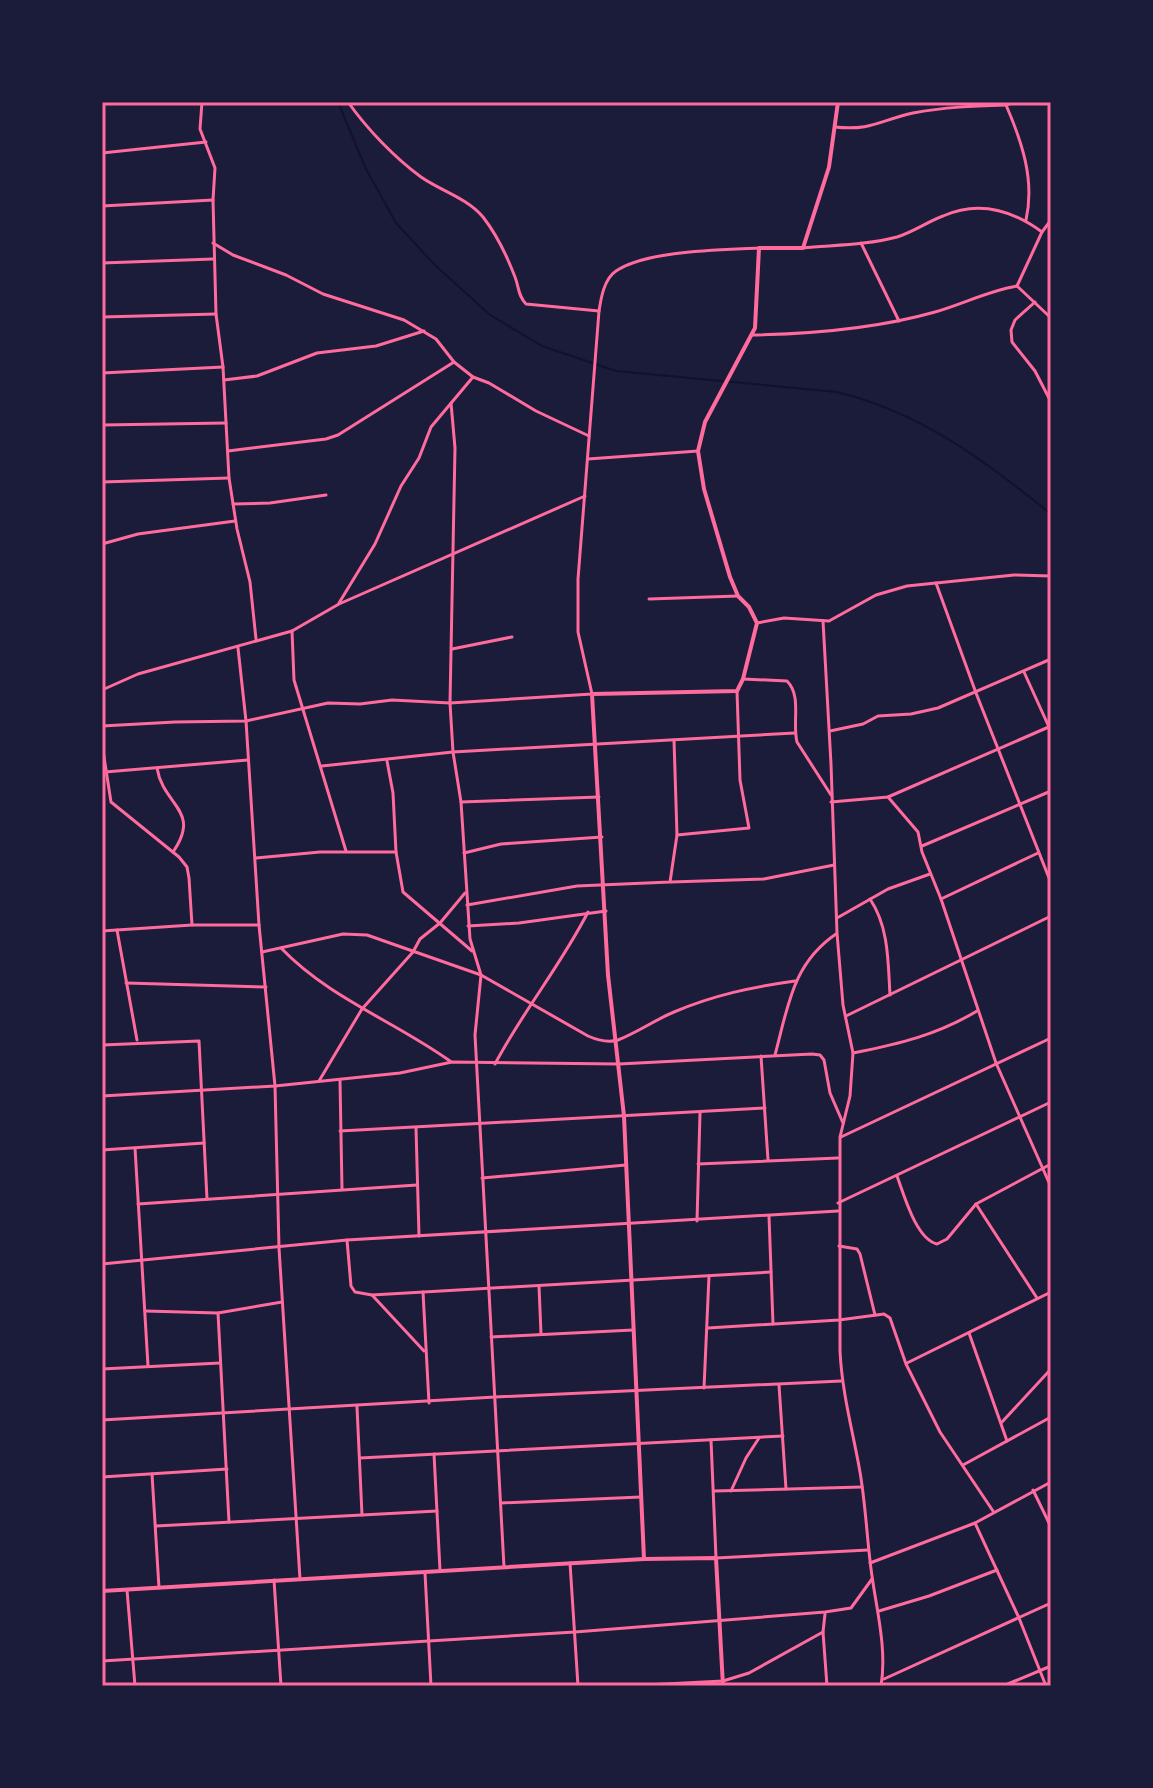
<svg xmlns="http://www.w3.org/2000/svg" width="1153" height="1788" viewBox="0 0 1153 1788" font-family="'Work Sans',sans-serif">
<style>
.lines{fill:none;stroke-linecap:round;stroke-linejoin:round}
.stream{stroke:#12122b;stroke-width:2}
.minor{stroke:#ff6b9d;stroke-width:3}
.tertiary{stroke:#ff6b9d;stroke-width:4}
.neatline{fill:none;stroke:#ff6b9d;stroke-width:3}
</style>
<rect width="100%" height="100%" fill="#1b1b3a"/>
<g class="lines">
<path class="stream" d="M338 102 365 167 396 223 436 266 490 315 542 346 616 371 837 392C922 413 984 460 1051 514"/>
<g class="minor">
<path d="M202 102 200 129 215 168 213 200 216 314 223 367 229 478 237 529 250 582 256 639"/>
<path d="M348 102C367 129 395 158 421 177 441 191 467 198 483 217 497 235 507 256 515 277 519 287 518 296 526 304L599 311"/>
<path d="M1006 105C1022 142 1035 180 1026 220"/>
<path d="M835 127C871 131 881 120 913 113 944 107 975 106 1006 105L1015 102"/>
<path d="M102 153 206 142"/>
<path d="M102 206 213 200"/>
<path d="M213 243 233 255 286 275 323 294 404 320 436 339 454 362 473 377 489 383 536 411 589 436"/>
<path d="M861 243 899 321"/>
<path d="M803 248C834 245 867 245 897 237 913 232 927 222 943 216 979 200 1012 210 1042 232"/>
<path d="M102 263 213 259"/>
<path d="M1017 286 1042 232 1051 220"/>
<path d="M1017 286 1051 318"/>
<path d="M1035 302 1015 320 1011 330 1012 342 1035 371 1051 402"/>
<path d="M102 317 216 314"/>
<path d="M751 335C813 334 875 329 935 312 963 304 988 291 1017 286"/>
<path d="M102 373 223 367"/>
<path d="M224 380 257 376 317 353 376 346 424 331"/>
<path d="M451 403 455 448 450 703 453 752 461 802 599 797"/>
<path d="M102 425 226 423"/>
<path d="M228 451 326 439 338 435 454 362"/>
<path d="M588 459 698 451"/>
<path d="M102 482 229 478"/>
<path d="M233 504 270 503 326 495"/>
<path d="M102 544 138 534 235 521"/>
<path d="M936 583 976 693 1051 883"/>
<path d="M649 599 738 596"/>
<path d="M339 603 375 544 401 486 419 458 431 427 473 377"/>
<path d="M823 621 831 764 837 933 843 1005 853 1053 850 1096 840 1137V1351C842 1393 853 1432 860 1472 866 1507 867 1542 872 1576 877 1612 887 1650 881 1686"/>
<path d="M757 623 784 618 829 621 876 595 907 586 1014 575 1051 576"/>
<path d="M292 631 294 680 346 851"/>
<path d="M238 648 246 721 259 925 275 1086 279 1248 300 1579"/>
<path d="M452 649 512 637"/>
<path d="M1024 672 1049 727"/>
<path d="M743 679 787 681C802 696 792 722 797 742L831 795"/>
<path d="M102 690 138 674 292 631 339 604 585 496"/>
<path d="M102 726 175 722 246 721 328 703 360 704 392 700 450 703 592 694 578 632V579L599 311C601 298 604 279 616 271 647 250 722 250 759 248"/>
<path d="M830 731 863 724 878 716 911 714 938 708 1051 659"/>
<path d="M102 744 111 802 179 857 187 867 189 878 192 925"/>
<path d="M387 761 393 793 396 852 403 892 472 951"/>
<path d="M322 766 453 752 795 733"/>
<path d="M157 768C163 806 202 810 173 852"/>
<path d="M105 772 248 760"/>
<path d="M888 797 918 832 922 852 941 899 996 1063 1051 1187"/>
<path d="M461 802 470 939 481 975 475 1035 504 1567"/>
<path d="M831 802 888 797 1051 726"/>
<path d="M677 835 749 828 740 780 737 691"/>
<path d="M922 846 1051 791"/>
<path d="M464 853 501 844 602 837"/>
<path d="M256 858 320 852H396"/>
<path d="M671 882 764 879 834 865"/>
<path d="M870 899C889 927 888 962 890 995"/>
<path d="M941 899 1038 853"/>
<path d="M467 905 577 886 670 882 677 835 674 740"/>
<path d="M837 918 888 889 930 874"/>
<path d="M468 926 519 923 606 911"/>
<path d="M117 930 137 1040"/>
<path d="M102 931 192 925H259"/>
<path d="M281 948C329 998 394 1021 450 1061"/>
<path d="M262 952 343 934 367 935 481 975 588 1036C597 1040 608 1043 618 1040 636 1033 655 1020 674 1012 714 995 752 987 795 981"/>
<path d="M126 983 266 987"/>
<path d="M846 1016 1051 916"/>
<path d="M102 1045 199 1041 207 1199"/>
<path d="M853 1053C899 1044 937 1035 977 1011"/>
<path d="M775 1055C788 1007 792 964 836 934"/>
<path d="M761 1056 768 1160"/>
<path d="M495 1064C523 1011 561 965 588 912"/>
<path d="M319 1081 362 1009 413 952 420 939 440 923 465 893"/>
<path d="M340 1081 342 1189"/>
<path d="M102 1096 275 1086 400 1073 452 1062 619 1064 812 1054 820 1055 824 1060 830 1093 843 1123"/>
<path d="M416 1128 419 1236"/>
<path d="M340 1131 765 1108"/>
<path d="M841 1137 1051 1038"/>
<path d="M135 1148 148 1366"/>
<path d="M102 1150 204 1143"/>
<path d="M698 1164 838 1158"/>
<path d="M897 1176C904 1195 916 1239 937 1244L947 1239 976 1204 1051 1164"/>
<path d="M482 1178 626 1165"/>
<path d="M838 1203 1051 1102"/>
<path d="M138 1204 417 1185"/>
<path d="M976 1204 1037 1298"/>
<path d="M769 1216 773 1324"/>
<path d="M697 1221 700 1113"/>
<path d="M347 1240 351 1286 355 1292 372 1295 771 1272"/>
<path d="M839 1246 857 1249 860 1254 875 1315"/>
<path d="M102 1264 347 1240 838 1211"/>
<path d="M539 1286 541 1334"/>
<path d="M423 1292 429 1403"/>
<path d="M372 1295 424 1351"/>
<path d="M145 1311 218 1313 282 1302"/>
<path d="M218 1313 229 1522"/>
<path d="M708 1328 839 1320 884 1314 890 1318 906 1364 940 1432 993 1511"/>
<path d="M969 1333 1007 1441"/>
<path d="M491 1337 633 1330"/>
<path d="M907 1363 1051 1292"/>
<path d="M102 1369 220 1363"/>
<path d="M779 1385 786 1489"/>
<path d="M704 1388 709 1276"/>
<path d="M357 1407 362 1515"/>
<path d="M102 1420 495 1397 841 1381"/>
<path d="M1002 1422 1051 1369"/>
<path d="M711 1440 716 1558 868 1550"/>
<path d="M434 1454 440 1570"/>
<path d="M360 1458 783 1436"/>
<path d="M963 1465 1051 1417"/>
<path d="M152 1474 159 1588"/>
<path d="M102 1477 227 1469"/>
<path d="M1033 1490 1051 1527"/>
<path d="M714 1491 862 1487"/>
<path d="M731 1491 746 1458 759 1438"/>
<path d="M501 1503 641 1497"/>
<path d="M975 1523 1019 1618 1046 1686"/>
<path d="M156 1526 437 1511"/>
<path d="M570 1563 578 1686"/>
<path d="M870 1563 975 1523 1051 1482"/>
<path d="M425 1573 431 1686"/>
<path d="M274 1580 281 1686"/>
<path d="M127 1590 135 1686"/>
<path d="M879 1611 929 1596 997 1570"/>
<path d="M825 1614 823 1632 827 1686"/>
<path d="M102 1661 575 1632 825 1612 851 1608 872 1579"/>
<path d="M884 1679 1051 1603"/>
<path d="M626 1686 723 1681 749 1673 823 1632"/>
<path d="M1003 1686 1051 1666"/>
</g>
<g class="tertiary">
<path d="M644 1559 624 1116 608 975 592 694 737 691 743 679 757 623 749 607 738 596 730 577 704 489 698 451 705 422 755 328 759 248H803L829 167 838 102"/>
<path d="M102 1591 644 1559 716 1558 723 1686"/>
</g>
</g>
<rect width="1153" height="1788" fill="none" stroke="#1b1b3a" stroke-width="208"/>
<rect x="104" y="104" width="945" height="1580" class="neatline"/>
</svg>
